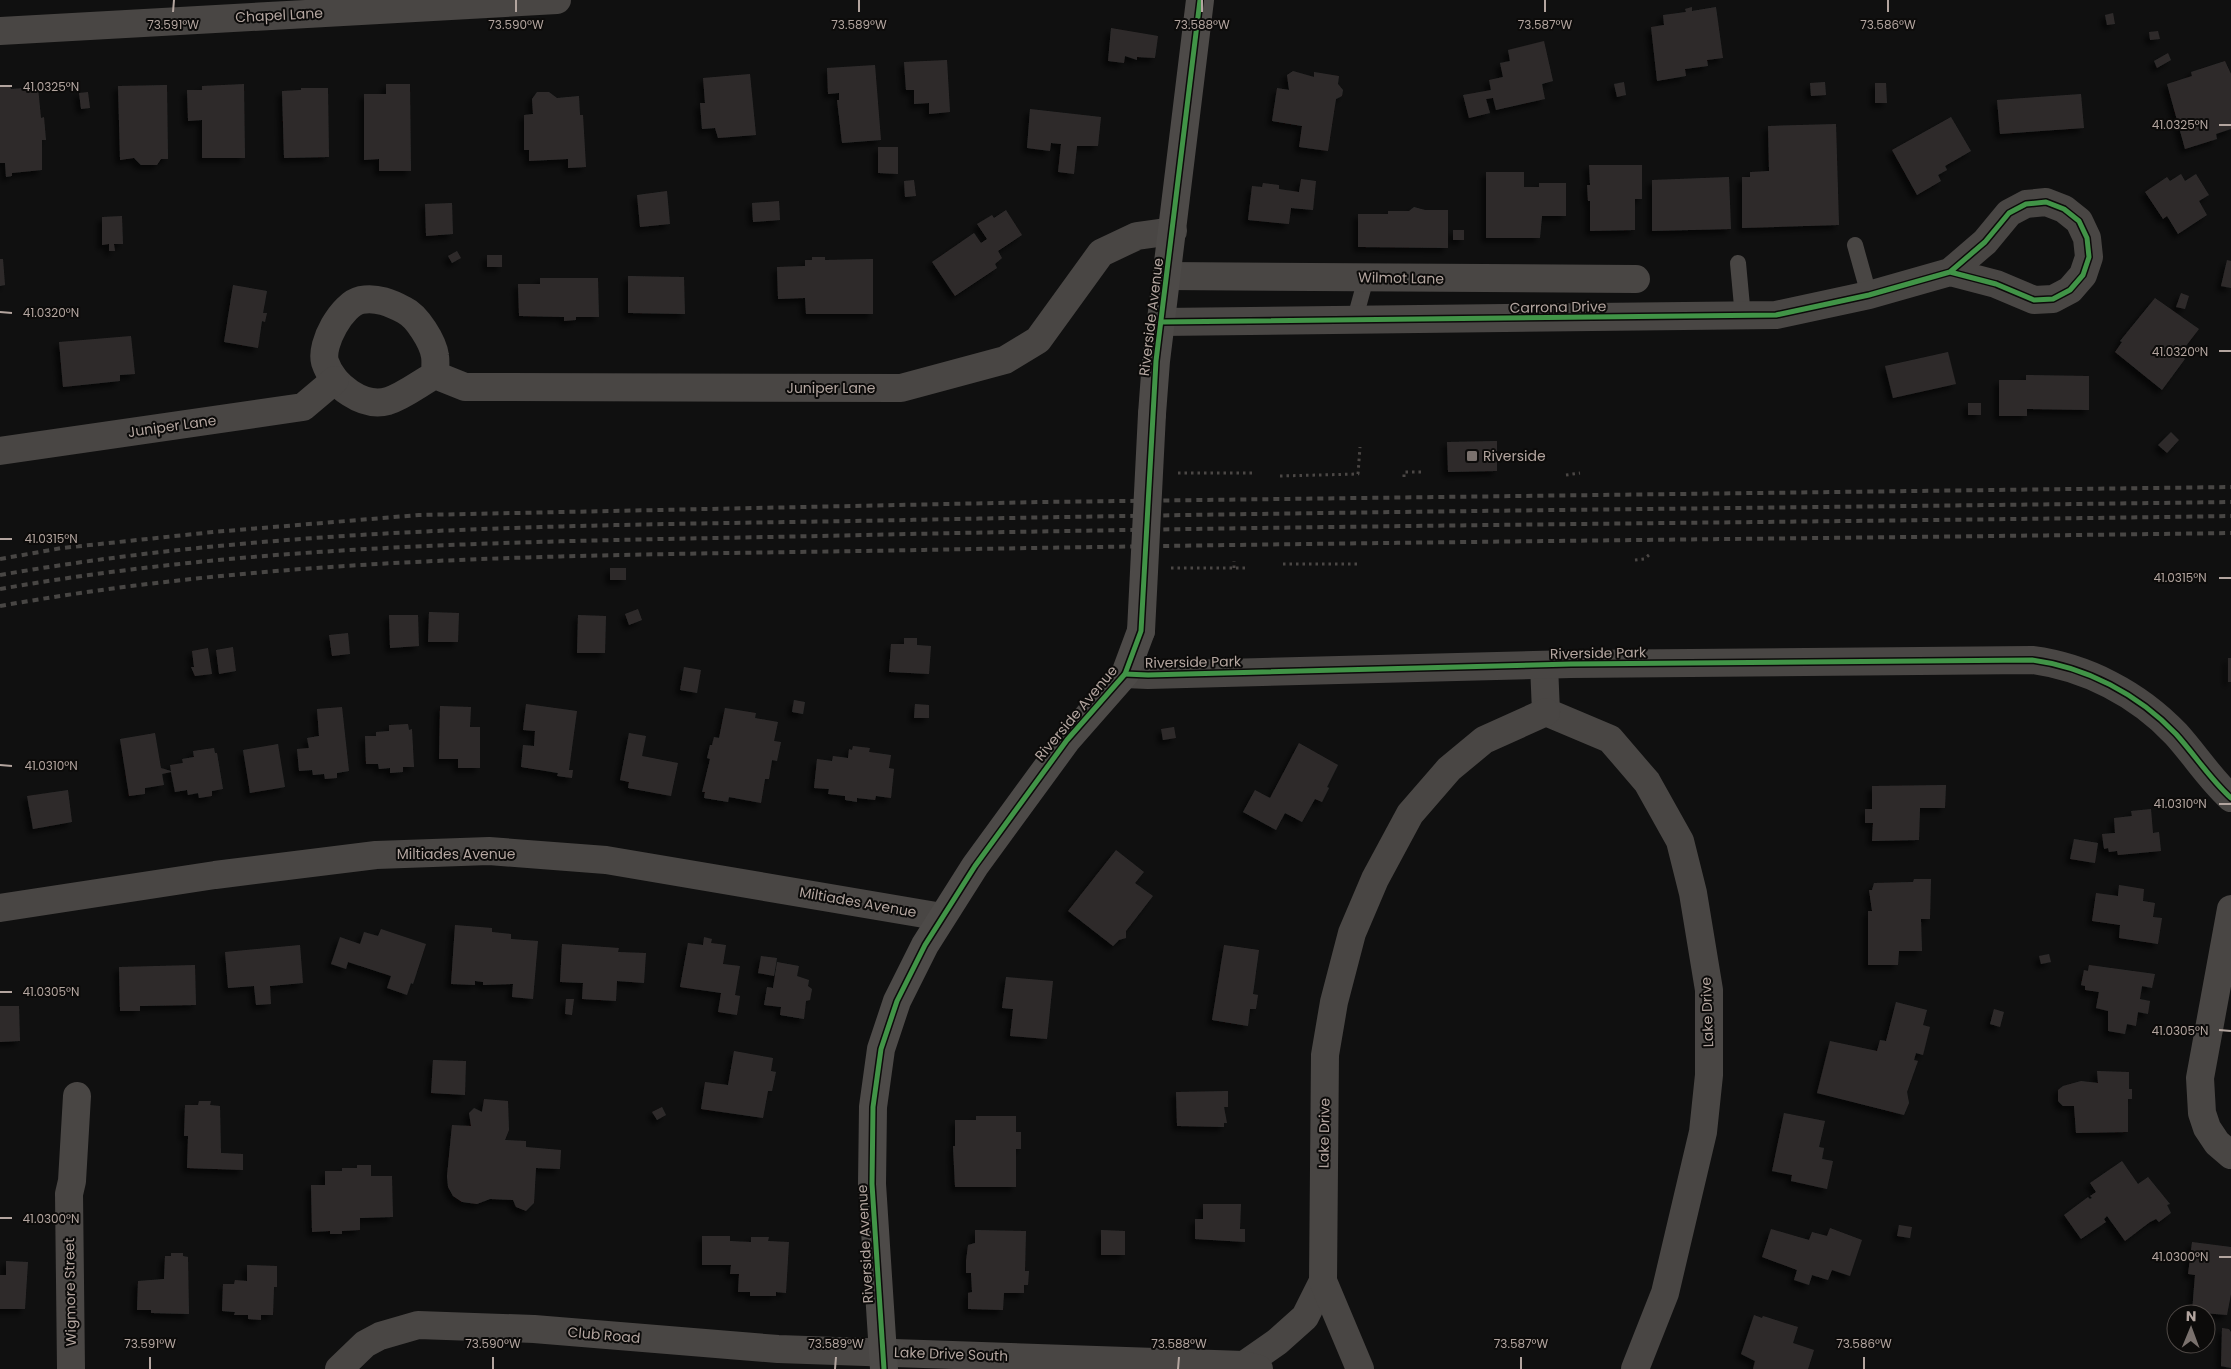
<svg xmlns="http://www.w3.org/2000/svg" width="2231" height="1369" viewBox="0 0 2231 1369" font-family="Poppins,sans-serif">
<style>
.building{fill:#2f2c2c;filter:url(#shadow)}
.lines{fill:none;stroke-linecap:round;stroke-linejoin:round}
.path{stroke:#4b4745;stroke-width:3;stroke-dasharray:2.5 4;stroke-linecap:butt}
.lane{stroke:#494644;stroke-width:16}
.street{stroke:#494644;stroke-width:28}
.secondary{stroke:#4d4a48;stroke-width:28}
.rail{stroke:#484644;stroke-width:4;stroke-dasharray:6 5;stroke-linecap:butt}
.secondary-bridge{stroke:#4d4a48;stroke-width:28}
.cycleway-casing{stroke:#0c0b0a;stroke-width:8}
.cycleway{stroke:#419447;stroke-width:5}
.ticks{fill:none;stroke:#b3a59f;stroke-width:2}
.poi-dot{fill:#7a716d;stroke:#0c0b0a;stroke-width:2}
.labels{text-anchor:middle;stroke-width:4;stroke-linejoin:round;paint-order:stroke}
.street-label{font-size:14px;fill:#b3a59f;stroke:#0c0b0a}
.poi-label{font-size:14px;fill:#b3a59f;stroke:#0c0b0a;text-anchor:start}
.ticks-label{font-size:12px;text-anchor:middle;fill:#b3a59f;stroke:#0c0b0a;stroke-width:4;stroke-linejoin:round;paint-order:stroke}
</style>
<defs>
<filter id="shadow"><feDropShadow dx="-4.5" dy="4.5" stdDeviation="2.5" flood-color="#0009"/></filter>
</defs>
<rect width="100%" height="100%" fill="#101010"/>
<g class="building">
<path d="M1692 7V11L1716 7 1723 58 1707 60 1708 66 1685 69 1686 76 1657 81 1651 27 1664 25 1663 15 1686 12 1685 9Z"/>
<path d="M2113 13 2115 24 2107 25 2105 15Z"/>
<path d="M1111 28 1158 36 1155 58 1137 57V60L1125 56 1124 63 1108 61Z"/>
<path d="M2158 31 2160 39 2150 40 2149 32Z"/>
<path d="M1544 41 1553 81 1542 84 1545 99 1496 110 1493 98 1486 99 1490 113 1469 118 1463 95 1491 90 1489 80 1503 77 1500 63 1510 61 1508 50Z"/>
<path d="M2168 53 2171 60 2157 68 2154 61Z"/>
<path d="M947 60 950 112 929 114V103L914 104V90H906L904 62Z"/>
<path d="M2225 61 2231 74V129L2216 134 2217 139 2185 149 2167 84 2192 76 2191 72Z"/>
<path d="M875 65 881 140 842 143 837 100H839V93L828 94 827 68Z"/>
<path d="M1293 71 1314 77V72L1339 76 1338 84 1343 90 1342 96 1336 99 1328 151 1299 147 1302 126 1272 121 1277 88 1289 90 1287 75Z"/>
<path d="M750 74 756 135 718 138 715 128 702 129 700 103H705L703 78Z"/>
<path d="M1624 82 1626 95 1617 97 1614 84Z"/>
<path d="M1825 82 1826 95 1811 96 1810 83Z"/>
<path d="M1875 83H1886L1887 103H1875Z"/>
<path d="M244 84 245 158H202V120L188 121 187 90H202V86Z"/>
<path d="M386 84H410L411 171H379V159L364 160V94H386Z"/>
<path d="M167 85 168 159H161L157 165H141L134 158 120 160 118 86Z"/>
<path d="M0 87H10L11 89 38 87 41 118 44 117 46 140H42V170L12 173V176L6 177 5 163H0Z"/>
<path d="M301 88H328L329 157 284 158 282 91 301 90Z"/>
<path d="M88 92 90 108 81 109 79 93Z"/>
<path d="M537 92H549L557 98 579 96 580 115H583L586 167 568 168V159L529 161V150H524V115L533 114 532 99Z"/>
<path d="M2081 94 2084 128 2000 134 1997 100Z"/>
<path d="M1030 109 1101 117 1098 146H1077L1074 174 1058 172 1061 144 1051 143 1050 151 1027 148Z"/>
<path d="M1951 117 1971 151 1945 166 1947 170 1938 175 1941 181 1917 195 1892 150Z"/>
<path d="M1836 124 1839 225 1742 228V177H1750V172L1769 171 1768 126Z"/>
<path d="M878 147H898V174L878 173Z"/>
<path d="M1589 165H1642V199H1635V230L1590 231V201H1588L1587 185H1590Z"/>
<path d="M1486 172H1524V187H1539V183H1566V216H1542L1540 238H1486Z"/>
<path d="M2181 174 2185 181 2196 174 2209 195 2199 201 2207 215 2178 234 2167 216 2163 219 2145 192 2167 177 2170 181Z"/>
<path d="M1729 177 1731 229 1652 231V180Z"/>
<path d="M1301 179 1316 181 1313 210 1291 208 1289 224 1248 220 1252 186 1262 187 1263 183 1279 185V189L1299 192Z"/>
<path d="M914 180 916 196 905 197 904 181Z"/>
<path d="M667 191 670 224 640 227 637 195Z"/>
<path d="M779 201 780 220 753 222 752 203Z"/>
<path d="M452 203 453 234 426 236 425 204Z"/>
<path d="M1414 207 1425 210H1448V248L1358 247V214H1388V211H1409Z"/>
<path d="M1006 210 1022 235 998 251 1002 258 995 264 997 268 955 296 932 262 974 233 981 243 987 239 977 224 992 215 994 218Z"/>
<path d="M122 216 123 244H114L115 251H109V244L102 245V217Z"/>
<rect x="1453" y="230" width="11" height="10"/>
<path d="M457 251 461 258 452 263 448 256Z"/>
<rect x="487" y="255" width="15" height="12"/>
<path d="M812 257H825V260L873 259V314H806L805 298 778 299 777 267 805 266V260H812Z"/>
<path d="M0 259H3L5 285 0 286Z"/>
<path d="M2227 260 2231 261V288L2221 286Z"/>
<path d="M628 276 684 277 685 314 628 313Z"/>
<path d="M540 278H598L599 317H576V320L564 321V317L519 316 518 284H540Z"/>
<path d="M233 285 267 291 263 313H267L265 322 262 321 258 348 224 342Z"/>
<path d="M2181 293 2189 296 2185 309 2176 307Z"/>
<path d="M2155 298 2199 329 2179 355 2185 359 2162 390 2115 352 2122 342 2120 341Z"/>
<path d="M131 336 135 374 120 375V381L63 387 59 342Z"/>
<path d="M1948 352 1956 384 1893 398 1885 366Z"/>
<path d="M2026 375 2089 376V410L2027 409V416H1999V380H2026Z"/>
<rect x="1968" y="403" width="13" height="12"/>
<path d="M2171 432 2179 440 2167 453 2158 445Z"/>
<path d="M1497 441V471L1448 472 1447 442Z"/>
<rect x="610" y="568" width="16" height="12"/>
<path d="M638 609 642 620 629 625 625 614Z"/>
<path d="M429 612 459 613 458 642H428Z"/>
<path d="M389 615H418L419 646 390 648Z"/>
<path d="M578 615 606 616 605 653H577Z"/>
<path d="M348 633 350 654 332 656 329 635Z"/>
<path d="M904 638H917V645L931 646 929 674 889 672 891 644H904Z"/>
<path d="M233 647 236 671 219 674 216 650Z"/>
<path d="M208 648 212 674 195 676 191 667H194L192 651Z"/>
<rect x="2228" y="658" width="3" height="24"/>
<path d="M684 667 701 670 697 693 680 690Z"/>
<path d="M794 700 805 702 803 714 792 712Z"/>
<path d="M526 704 577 711 569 770H573L572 778 557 776 558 773 521 767 523 745 534 746 535 731 523 730Z"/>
<path d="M915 704 929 705V718H914Z"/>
<path d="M440 706 471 707 470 727H480V768H458V759H439Z"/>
<path d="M342 707 349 771 337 773V778L325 779 324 774 313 775 312 770 299 771 297 749 309 748 307 738 319 736 317 709Z"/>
<path d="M725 708 756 713 755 718 778 722 774 741 781 742 777 761 772 760 769 779H765L761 803 729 797 728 802 704 798 705 792H702L710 759 707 758 710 745H712L714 737 719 738Z"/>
<path d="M408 724 409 730 412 729 414 767H403V772L390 773V768L379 769 378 764H366L365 736H376V732L389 731V725Z"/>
<path d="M1174 727 1176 738 1163 740 1161 729Z"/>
<path d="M155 733 161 768 171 771 170 765 183 763 182 759 194 757 193 751 214 748 215 753H217L223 789 212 791V796L199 798 198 793 188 795 187 790 175 792 171 772 162 774 164 785 145 788V794L129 796 120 739Z"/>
<path d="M629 733 646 736 642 756 678 763 671 796 628 788 629 782 620 780Z"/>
<path d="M1299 743 1338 765 1327 787 1329 788 1322 802 1315 799 1302 822 1285 813 1276 830 1243 812 1255 790 1270 798Z"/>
<path d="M278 744 285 787 250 793 243 750Z"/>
<path d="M853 746 870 748 869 752 891 755 889 768 894 769 891 798 876 796 875 800 857 798V802L845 800V796L828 794 829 789 814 788 817 759 832 761 833 756 848 758 849 749 852 750Z"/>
<path d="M1946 785 1945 808H1920L1919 840 1872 841 1873 823H1865V809H1872V786Z"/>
<path d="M68 790 72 822 33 829 27 796Z"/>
<path d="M2151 809 2153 833 2159 832 2161 851 2118 855 2117 851 2109 852 2108 848 2104 849 2102 834 2115 833 2114 818 2132 816 2131 811Z"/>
<path d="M2074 839 2098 843 2095 863 2070 859Z"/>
<path d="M1116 850 1144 872 1135 883 1153 896 1126 931V938L1119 940 1113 946 1068 911Z"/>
<path d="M1914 879H1931L1930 919H1919H1921L1922 951H1899L1898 965H1868V911H1872L1869 890H1872L1874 883 1913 882Z"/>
<path d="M2119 885 2144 889 2143 901 2155 903 2153 917 2162 918 2158 944 2119 938 2120 925 2092 921 2096 893 2118 896Z"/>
<path d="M455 925 492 928V932L511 934V939L538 941 533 999 512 997 513 984 483 985V982L475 981V985L451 984Z"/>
<path d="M381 929 426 944 413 984 411 983 407 995 387 988 391 976 348 962 346 969 331 964 340 937 360 944 364 932 378 936Z"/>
<path d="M704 937 712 939 711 943 726 945 723 964 740 966 735 995 740 996 737 1015 718 1012 721 993 680 987 688 943 703 945Z"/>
<path d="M562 944 619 948 618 952 646 953 644 983 617 981 616 1001 582 999 583 983 560 982Z"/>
<path d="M300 945 303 983 270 986 271 1004 256 1005 254 986 228 988 225 952Z"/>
<path d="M1224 945 1259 950 1253 994 1258 995 1256 1009H1250L1248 1026 1212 1020Z"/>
<path d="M2049 954 2051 962 2041 964 2039 956Z"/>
<path d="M761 956 777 958 774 976 758 973Z"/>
<path d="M777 962 799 966 797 976 809 980 808 986 812 989 810 1000 806 1001 804 1019 780 1015 781 1007 764 1005 767 987 773 988Z"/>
<path d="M195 965 196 1005 140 1006V1011H120L119 967Z"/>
<path d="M2089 965 2155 974 2152 988 2142 986 2140 999 2150 1001 2148 1014 2138 1012 2136 1026 2127 1024 2125 1034 2108 1031V1011L2096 1008 2099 992 2085 990V986L2081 985 2084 970 2088 971Z"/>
<path d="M1006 977 1053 981 1047 1039 1010 1036 1013 1009 1002 1008Z"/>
<path d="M566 999H574L572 1015 565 1014Z"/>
<path d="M1896 1002 1927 1010 1923 1025 1930 1027 1923 1055 1916 1053 1914 1060 1918 1061 1907 1092 1909 1103 1904 1115 1817 1093 1830 1041 1877 1051 1880 1040 1886 1041Z"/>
<path d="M0 1006H19L20 1041 0 1042Z"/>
<path d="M1994 1009 2004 1012 2000 1027 1990 1024Z"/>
<path d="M734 1051 773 1058 771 1071 776 1072 772 1091H768L763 1118 701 1109 705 1082 728 1085Z"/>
<path d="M433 1060 466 1061 465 1095 431 1093Z"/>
<path d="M2097 1071 2129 1072V1089H2132V1099H2128V1132L2076 1133 2074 1106H2063L2058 1101V1090L2063 1086 2081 1081 2098 1083Z"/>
<path d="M1228 1091V1107H1224L1227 1123H1224V1127L1177 1126 1176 1092Z"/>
<path d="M484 1099 508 1101 509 1130 505 1140 526 1141V1147L561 1150 560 1169 536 1168 534 1203 526 1211 516 1207 513 1200 490 1199 477 1204 462 1202 453 1196 448 1187 447 1176 452 1125 471 1126 469 1113 474 1108 482 1112Z"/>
<path d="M199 1101H211L210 1105 220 1106 221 1153 243 1154V1170L187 1168 188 1136H184L185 1105H198Z"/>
<path d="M662 1107 666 1115 657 1120 652 1112Z"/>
<path d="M1784 1113 1825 1121 1819 1147 1824 1148 1822 1159 1833 1161 1827 1189 1791 1181 1792 1175 1772 1171Z"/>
<path d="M976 1116H1016V1132H1021V1149H1016V1187H955L953 1146H955V1120H976Z"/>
<path d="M2122 1161 2138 1184 2148 1177 2170 1204 2167 1205 2171 1213 2159 1222 2156 1219 2150 1222 2125 1241 2107 1216 2104 1219 2106 1222 2081 1239 2064 1215 2088 1197 2090 1199 2092 1198 2090 1196 2096 1192 2090 1183Z"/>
<path d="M357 1165H371V1176H392L393 1217 360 1218V1230L342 1231V1234H330V1231L312 1232 311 1185H325V1171H342V1168H357Z"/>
<path d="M1203 1204H1241L1240 1229H1245V1242L1195 1239V1219H1203Z"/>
<path d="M1899 1225 1912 1227 1910 1238 1897 1236Z"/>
<path d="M1830 1228 1862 1240 1850 1276 1832 1270 1828 1280 1812 1275 1809 1285 1794 1280 1797 1270 1762 1257 1771 1229 1809 1240 1812 1232 1827 1236Z"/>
<path d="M975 1230 1026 1231 1025 1271H1029L1028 1285H1024V1293H1004L1003 1310 968 1309V1293L972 1292 971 1273H966V1261L968 1245 975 1243Z"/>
<path d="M1101 1230 1125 1231V1255H1101Z"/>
<path d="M702 1236H730V1241L751 1242V1237H769L768 1241 789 1242 786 1293 776 1292V1296H750V1292H738L739 1274H730L731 1265H702Z"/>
<path d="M2192 1242 2231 1247V1294L2227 1315 2192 1312 2195 1275 2188 1274Z"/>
<path d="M171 1253H183V1256L188 1257 189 1314 151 1313V1310H137L138 1281 164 1279 165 1256H171Z"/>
<path d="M6 1261 28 1262 25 1309H0V1275H6Z"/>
<path d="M247 1265 277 1266V1287H274L273 1315H261V1320L248 1319V1315H234L235 1312 222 1311 223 1284H234L235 1280 247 1281Z"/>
<path d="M1754 1315 1762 1318 1763 1316 1798 1327 1793 1343 1814 1350 1808 1369H1753L1755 1361 1741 1354Z"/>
<path d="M2222 1328 2229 1329 2231 1332V1368L2221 1366Z"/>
</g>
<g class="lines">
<g class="path">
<path d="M1178 473H1255"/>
<path d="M1566 475 1580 473"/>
<path d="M1280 476 1358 474 1360 447"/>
<path d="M1404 477V472H1422"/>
<path d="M1635 560 1644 559 1649 555"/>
<path d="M1283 564H1361"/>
<path d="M1171 568H1248"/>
<path d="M1234 568V561"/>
</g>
<g class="lane">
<path d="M1855 245 1869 295"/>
<path d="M1738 263 1743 317"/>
<path d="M1354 322 1366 278"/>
</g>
<g class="street">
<path d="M0 31 557 0"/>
<path d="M1167 276 1636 279"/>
<path d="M1161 322 1776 315 1869 295 1950 272 1985 242 2009 213 2026 204 2046 202 2064 209 2079 221 2087 238 2089 257 2083 275 2070 290 2053 299 2034 300 1996 284 1950 272"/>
<path d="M435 375C435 369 436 362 435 356 433 342 417 316 404 310 391 303 377 297 361 300 342 304 320 344 325 362 333 386 363 408 388 401 404 396 420 383 435 375L465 387 901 388 1005 360 1038 340 1101 253 1137 236 1173 231"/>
<path d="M0 451 303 407 335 380"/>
<path d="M1544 665 1546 712 1610 739 1647 782 1680 841 1693 893 1709 990V1075L1703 1132 1665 1293 1635 1369"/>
<path d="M1125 674 1148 675 1571 664 2032 660C2086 667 2138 694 2176 734 2195 755 2210 779 2231 798"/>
<path d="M0 908 215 875 376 855 489 851 606 860 942 917"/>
<path d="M2231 909 2200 1078 2202 1113 2207 1128 2217 1143 2231 1155"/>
<path d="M1244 1365 1277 1342 1305 1317 1323 1281"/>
<path d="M71 1369 69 1194 72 1181 77 1096"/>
<path d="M339 1369 365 1344 380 1336 418 1325 534 1329 778 1349 1244 1365 1259 1369"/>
<path d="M1360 1369 1323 1281 1325 1055 1334 1002 1352 933 1375 879 1410 814 1449 769 1484 740 1546 712"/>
</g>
<g class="secondary">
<path d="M1152 414 1156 361 1200 0"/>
<path d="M884 1369 872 1184 873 1107 881 1049 897 1001 925 945 975 866 1067 740 1125 674 1141 631"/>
</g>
<g class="rail">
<path d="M0 559 62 548 213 532 419 515 1043 502 2231 487"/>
<path d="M0 575C299 523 604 526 907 520 1348 511 1790 508 2231 502"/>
<path d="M0 589C284 539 574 542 862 535 1318 525 1775 523 2231 516"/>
<path d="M0 606C302 552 612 556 918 550 1355 542 1793 539 2231 533"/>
</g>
<path class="secondary-bridge" d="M1141 631 1152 414"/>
<defs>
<g id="cycleway">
<path d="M1161 322 1776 315 1869 295 1950 272 1985 242 2009 213 2026 204 2046 202 2064 209 2079 221 2087 238 2089 257 2083 275 2070 290 2053 299 2034 300 1996 284 1950 272"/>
<path d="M1125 674 1148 675 1571 664 2032 660C2086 667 2138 694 2176 734 2195 755 2210 779 2231 798"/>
<path d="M884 1369 872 1184 873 1107 881 1049 897 1001 925 945 975 866 1067 740 1125 674 1141 631 1156 361 1200 0"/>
</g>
</defs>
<use href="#cycleway" class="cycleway-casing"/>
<use href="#cycleway" class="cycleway"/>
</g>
<path class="ticks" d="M173 12 174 0M516 12V0M859 12V0M1202 12V0M1545 12V0M1888 12V0M0 86H12M2219 125H2231M0 312 12 313M2219 351H2231M0 539H12M2219 578H2231M0 765 12 766M2219 804H2231M0 992H12M2219 1030 2231 1031M0 1218H12M2219 1257H2231M150 1369V1357M493 1369V1357M835 1369 836 1357M1178 1369 1179 1357M1521 1369V1357M1864 1369V1357"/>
<rect class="poi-dot" x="1466" y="450" width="12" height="12" rx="2.5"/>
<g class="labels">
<g class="street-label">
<text transform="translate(279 15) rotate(-3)" y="5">Chapel Lane</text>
<text transform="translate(1401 278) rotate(1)" y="5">Wilmot Lane</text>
<text transform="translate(1558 307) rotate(-1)" y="5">Carrona Drive</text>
<text transform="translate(1151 317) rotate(-83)" y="5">Riverside Avenue</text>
<text x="831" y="393">Juniper Lane</text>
<text transform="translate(172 426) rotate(-8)" y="5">Juniper Lane</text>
<text transform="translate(1598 653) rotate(-1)" y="5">Riverside Park</text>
<text transform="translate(1193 662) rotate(-1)" y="5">Riverside Park</text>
<text transform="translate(1076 713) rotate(-50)" y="5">Riverside Avenue</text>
<text x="456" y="859">Miltiades Avenue</text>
<text transform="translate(858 902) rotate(10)" y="5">Miltiades Avenue</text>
<text transform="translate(1707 1012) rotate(-92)" y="5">Lake Drive</text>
<text transform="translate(1324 1133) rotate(-89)" y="5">Lake Drive</text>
<text transform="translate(865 1244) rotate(-93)" y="5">Riverside Avenue</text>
<text transform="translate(70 1292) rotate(-91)" y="5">Wigmore Street</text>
<text transform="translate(604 1335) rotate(5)" y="5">Club Road</text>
<text transform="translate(951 1354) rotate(2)" y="5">Lake Drive South</text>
</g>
<g class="poi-label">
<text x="1483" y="461">Riverside</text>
</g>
</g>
<g class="ticks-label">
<text x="173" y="29">73.591°W</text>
<text x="516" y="29">73.590°W</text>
<text x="859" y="29">73.589°W</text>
<text x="1202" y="29">73.588°W</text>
<text x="1545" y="29">73.587°W</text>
<text x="1888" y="29">73.586°W</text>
<text x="51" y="91">41.0325°N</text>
<text x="2180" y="129">41.0325°N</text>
<text x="51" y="317">41.0320°N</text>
<text x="2180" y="356">41.0320°N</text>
<text x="51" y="543">41.0315°N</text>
<text x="2180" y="582">41.0315°N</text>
<text x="51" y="770">41.0310°N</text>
<text x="2180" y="808">41.0310°N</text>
<text x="51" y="996">41.0305°N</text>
<text x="2180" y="1035">41.0305°N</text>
<text x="51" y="1223">41.0300°N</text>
<text x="2180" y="1261">41.0300°N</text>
<text x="150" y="1348">73.591°W</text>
<text x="493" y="1348">73.590°W</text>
<text x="836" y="1348">73.589°W</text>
<text x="1179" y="1348">73.588°W</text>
<text x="1521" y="1348">73.587°W</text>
<text x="1864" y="1348">73.586°W</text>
</g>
<g transform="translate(2191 1329) rotate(1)"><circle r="24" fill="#0c0b0a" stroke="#4f4946"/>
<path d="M0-4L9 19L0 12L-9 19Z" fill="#7a716d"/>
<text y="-8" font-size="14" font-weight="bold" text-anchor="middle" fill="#b3a59f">N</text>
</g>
</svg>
